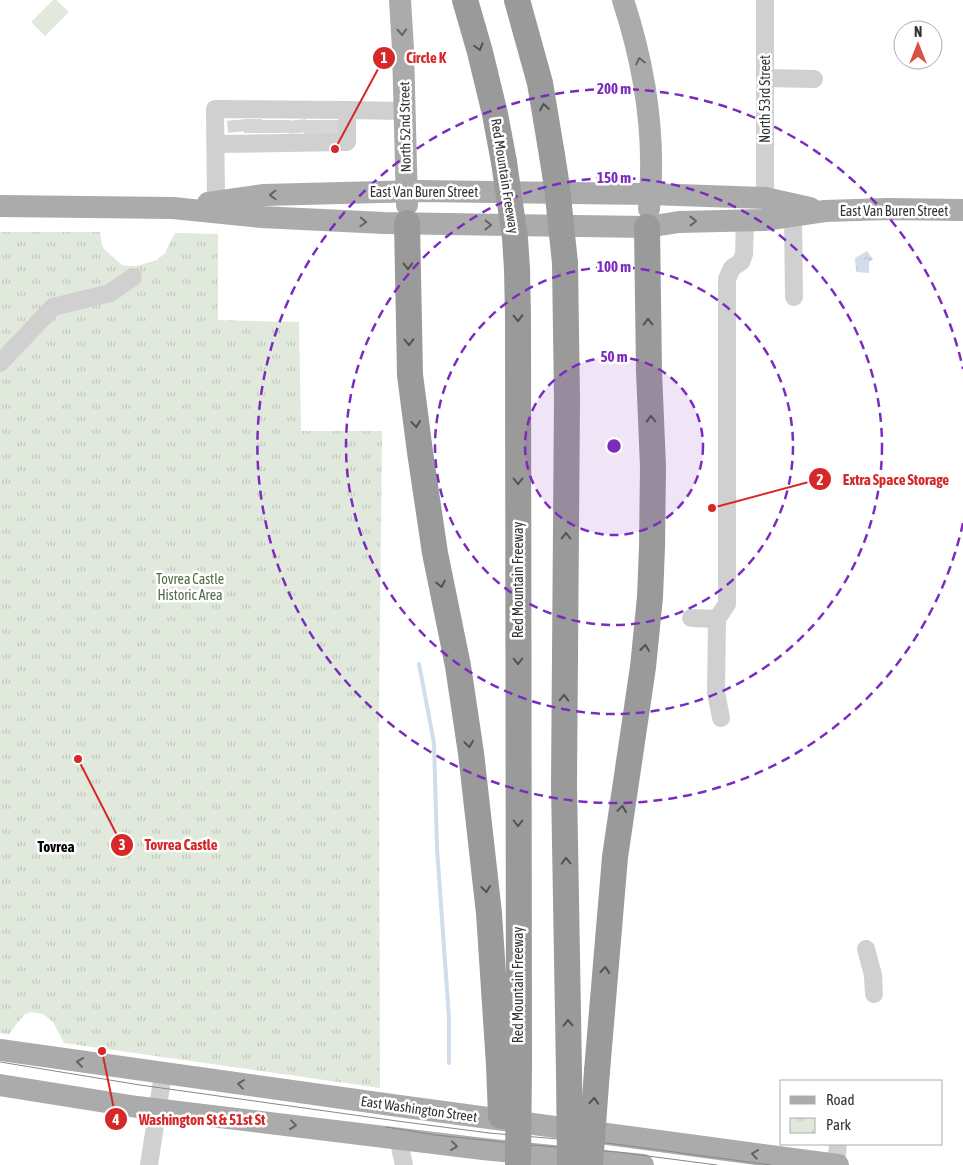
<svg xmlns="http://www.w3.org/2000/svg" width="963" height="1165" viewBox="0 0 963 1165" font-family="'Asap Condensed',sans-serif">
<style>
.park{fill:url(#park-tufts)}
.pitch{fill:#e1e9dd}
.water{fill:url(#water-ripples)}
.lines{fill:none;stroke-linecap:round;stroke-linejoin:round}
.stream{stroke:#d1ddeb;stroke-width:4}
.minor-tunnel{stroke:#d6d6d6;stroke-width:18;stroke-dasharray:18 9;stroke-linecap:butt}
.minor{stroke:#d0d0d0;stroke-width:18}
.major{stroke:#ababab;stroke-width:22}
.highway{stroke:#9a9a9a;stroke-width:26}
.tram{stroke:#888;stroke-width:1}
.highway-bridge{stroke:#9a9a9a;stroke-width:26}
.oneway{stroke:#636363}
.oneway2{stroke:#525252}
.ring{fill:none;stroke:#7b2cbf;stroke-width:2.5;stroke-dasharray:9 6}
.labels{text-anchor:middle;stroke-width:5;stroke-linejoin:round;paint-order:stroke}
.street-label{font-size:14px;fill:#333;stroke:#fff}
.park-label{font-size:14px;fill:#506c43;stroke:#fff}
.neighbourhood-label{font-size:15px;font-weight:bold;fill:#000;stroke:#fff}
.centre{fill:#7b2cbf;stroke:#fff;stroke-width:2.5}
.ring-label{font-size:15px;text-anchor:middle;font-weight:bold;fill:#7b2cbf;stroke:#fff;stroke-width:5;stroke-linejoin:round;paint-order:stroke}
.leader{fill:none;stroke:#d62828;stroke-width:2}
.callout-dot{fill:#d62828;stroke:#fff;stroke-width:2}
.mark-label{font-size:15px;text-anchor:middle;font-weight:bold;fill:#fff}
.callout-label{font-size:15px;text-anchor:middle;font-weight:bold;fill:#d62828;stroke:#fff;stroke-width:5;stroke-linejoin:round;paint-order:stroke}
</style>
<defs>
<pattern id="park-tufts" width="24" height="20" patternUnits="userSpaceOnUse" patternTransform="scale(1.25)"><rect width="24" height="20" fill="#e1e9dd"/><path d="M3 7l-1-3M5 7V3M7 7l1-3M15 17l-1-3M17 17v-4M19 17l1-3" fill="none" stroke="#c2c8be"/></pattern>
<pattern id="water-ripples" width="26" height="14" patternUnits="userSpaceOnUse" patternTransform="scale(1.25)"><rect width="26" height="14" fill="#d1ddeb"/><path d="M2 4q2-2 4 0t4 0M15 11q2-2 4 0t4 0" fill="none" stroke="#b4beca"/></pattern>
</defs>
<rect width="100%" height="100%" fill="#fff"/>
<path class="park" d="M0 232H100L102 245 105 250 122 265 128 266H137L157 260 165 253 175 233 218 234V320L299 322 301 431H382L379 710 380 1088 64 1043 53 1022 43 1014 31 1012 24 1015 18 1022 9 1034 0 1033Z"/>
<path class="pitch" d="M53 0H56L69 12 45 36 31 22Z"/>
<path class="water" d="M867 251 873 259 869 262V273L856 272 855 258Z"/>
<g class="lines">
<path class="stream" d="M419 664 434 743 437 848 449 1018V1063"/>
<g class="minor-tunnel">
<path d="M253 119V133"/>
<path d="M236 120 237 132"/>
<path d="M266 120V133"/>
<path d="M281 120V133"/>
<path d="M297 120 298 133"/>
<path d="M313 120V134"/>
<path d="M329 120V134"/>
</g>
<g class="minor">
<path d="M765 0V198"/>
<path d="M765 78 814 79"/>
<path d="M347 110 404 111"/>
<path d="M215 144 347 142V110L215 109 216 202"/>
<path d="M793 216 794 297"/>
<path d="M0 363 53 307 110 293 133 277"/>
<path d="M691 618 717 619"/>
<path d="M721 718 716 692 717 619 727 604V279L732 268 741 262 744 254 745 221"/>
<path d="M866 949 873 975 874 994"/>
<path d="M398 1138 404 1165"/>
<path d="M149 1165 163 1074"/>
<path d="M836 1165 838 1144"/>
</g>
<g class="major">
<path d="M400 0 403 49 407 205"/>
<path d="M623 0C645 67 656 139 649 209"/>
<path d="M208 203 264 195 420 191 650 194 765 198 810 208"/>
<path d="M0 206 173 208 261 217 384 223 647 227 679 222 764 220 825 211 888 209 963 210"/>
<path d="M0 1050 399 1106 838 1165"/>
<path d="M0 1085 137 1107 483 1149 643 1165"/>
</g>
<g class="highway">
<path d="M465 0 480 52 495 114 504 162"/>
<path d="M517 0 540 83 552 155"/>
<path d="M407 223 410 375 420 452 435 553 458 666 471 753 489 913 499 1065"/>
<path d="M565 263 567 399 564 785 569 1072"/>
<path d="M517 269 518 316 519 1064"/>
<path d="M597 1071 615 857 643 667 650 597 652 547 653 467 649 371 647 227"/>
</g>
<g class="tram">
<path d="M0 1062 140 1085 397 1121 489 1133 615 1144 771 1165"/>
<path d="M386 1127 435 1135 531 1145 617 1152 717 1165"/>
</g>
<g class="highway-bridge">
<path d="M552 155 557 187 565 263"/>
<path d="M504 162 515 238 517 269"/>
<path d="M499 1065 501 1116"/>
<path d="M569 1072 570 1165"/>
<path d="M518 1165 519 1064"/>
<path d="M590 1165 597 1071"/>
</g>
</g>
<defs><path id="oneway-chevron" d="M-2-3.5L2.5 0L-2 3.5" fill="none" stroke-width="1.6" stroke-linecap="round" stroke-linejoin="round" transform="scale(1.25)"/></defs>
<g class="oneway">
<use href="#oneway-chevron" transform="translate(402 32) rotate(87)"/>
<use href="#oneway-chevron" transform="translate(640 61) rotate(-103)"/>
<use href="#oneway-chevron" transform="translate(273 195) rotate(178)"/>
<use href="#oneway-chevron" transform="translate(693 221) rotate(-1)"/>
<use href="#oneway-chevron" transform="translate(363 222) rotate(2)"/>
<use href="#oneway-chevron" transform="translate(488 225) rotate(1)"/>
<use href="#oneway-chevron" transform="translate(80 1062) rotate(-172)"/>
<use href="#oneway-chevron" transform="translate(241 1084) rotate(-172)"/>
<use href="#oneway-chevron" transform="translate(293 1125) rotate(7)"/>
<use href="#oneway-chevron" transform="translate(454 1146) rotate(7)"/>
<use href="#oneway-chevron" transform="translate(755 1154) rotate(-172)"/>
</g>
<g class="oneway2">
<use href="#oneway-chevron" transform="translate(479 47) rotate(74)"/>
<use href="#oneway-chevron" transform="translate(544 107) rotate(-99)"/>
<use href="#oneway-chevron" transform="translate(408 266) rotate(89)"/>
<use href="#oneway-chevron" transform="translate(518 318) rotate(89)"/>
<use href="#oneway-chevron" transform="translate(648 322) rotate(-91)"/>
<use href="#oneway-chevron" transform="translate(409 342) rotate(89)"/>
<use href="#oneway-chevron" transform="translate(651 419) rotate(-92)"/>
<use href="#oneway-chevron" transform="translate(416 424) rotate(83)"/>
<use href="#oneway-chevron" transform="translate(518 481) rotate(90)"/>
<use href="#oneway-chevron" transform="translate(566 536) rotate(-90)"/>
<use href="#oneway-chevron" transform="translate(441 584) rotate(78)"/>
<use href="#oneway-chevron" transform="translate(645 648) rotate(-84)"/>
<use href="#oneway-chevron" transform="translate(518 661) rotate(90)"/>
<use href="#oneway-chevron" transform="translate(564 698) rotate(-89)"/>
<use href="#oneway-chevron" transform="translate(469 744) rotate(82)"/>
<use href="#oneway-chevron" transform="translate(622 809) rotate(-82)"/>
<use href="#oneway-chevron" transform="translate(518 823) rotate(90)"/>
<use href="#oneway-chevron" transform="translate(566 861) rotate(-91)"/>
<use href="#oneway-chevron" transform="translate(486 889) rotate(84)"/>
<use href="#oneway-chevron" transform="translate(605 970) rotate(-85)"/>
<use href="#oneway-chevron" transform="translate(568 1023) rotate(-91)"/>
<use href="#oneway-chevron" transform="translate(594 1101) rotate(-86)"/>
</g>
<circle cx="614" cy="446" r="89" fill="#7b2cbf" fill-opacity=".12"/>
<g class="ring">
<circle cx="614" cy="446" r="89"/>
<circle cx="614" cy="446" r="179"/>
<circle cx="614" cy="446" r="268"/>
<path d="M963 523A357 357 0 1 1 963 369"/>
</g>
<g class="labels">
<g class="street-label">
<text transform="translate(765 99) rotate(-90)" y="5">North 53rd Street</text>
<text transform="translate(405 127) rotate(-91)" y="5">North 52nd Street</text>
<text transform="translate(505 176) rotate(81)" y="5">Red Mountain Freeway</text>
<text x="424" y="197">East Van Buren Street</text>
<text x="894" y="216">East Van Buren Street</text>
<text transform="translate(518 580) rotate(-90)" y="5">Red Mountain Freeway</text>
<text transform="translate(518 985) rotate(-90)" y="5">Red Mountain Freeway</text>
<text transform="translate(419 1109) rotate(8)" y="5">East Washington Street</text>
</g>
<g class="park-label">
<text x="190" y="584">Tovrea Castle<tspan x="190" dy="16">Historic Area</tspan></text>
</g>
<g class="neighbourhood-label">
<text x="56" y="852">Tovrea</text>
</g>
</g>
<circle cx="614" cy="446" r="8" class="centre"/>
<g class="ring-label">
<text x="614" y="94">200 m</text>
<text x="614" y="183">150 m</text>
<text x="614" y="272">100 m</text>
<text x="614" y="362">50 m</text>
</g>
<path class="leader" d="M335 149L384 58M712 508L820 479M78 759L122 845M102 1051L116 1119"/>
<g class="callout-dot">
<circle cx="335" cy="149" r="5"/>
<circle cx="712" cy="508" r="5"/>
<circle cx="78" cy="759" r="5"/>
<circle cx="102" cy="1051" r="5"/>
<circle cx="384" cy="58" r="12"/>
<circle cx="820" cy="479" r="12"/>
<circle cx="122" cy="845" r="12"/>
<circle cx="116" cy="1119" r="12"/>
</g>
<g class="mark-label">
<text x="384" y="63">1</text>
<text x="820" y="485">2</text>
<text x="122" y="850">3</text>
<text x="116" y="1125">4</text>
</g>
<g class="callout-label">
<text x="426" y="63">Circle K</text>
<text x="896" y="485">Extra Space Storage</text>
<text x="181" y="850">Tovrea Castle</text>
<text x="202" y="1125">Washington St &amp; 51st St</text>
</g>
<rect x="780" y="1080" width="162" height="65" fill="#ffffff" stroke="#adadad"/>
<rect x="790" y="1096" width="25" height="8" fill="#ababab" stroke="#adadad"/>
<text x="826" y="1105" font-size="15" fill="#333333">Road</text>
<rect x="790" y="1118" width="25" height="15" fill="url(#park-tufts)" stroke="#adadad"/>
<text x="826" y="1130" font-size="15" fill="#333333">Park</text>
<g transform="translate(918 45)"><circle r="24" fill="#ffffff" stroke="#adadad"/>
<path d="M0-4L9 19L0 12L-9 19Z" fill="#d85246"/>
<text y="-8" font-size="14" font-weight="bold" text-anchor="middle" fill="#333333">N</text>
</g>
</svg>
